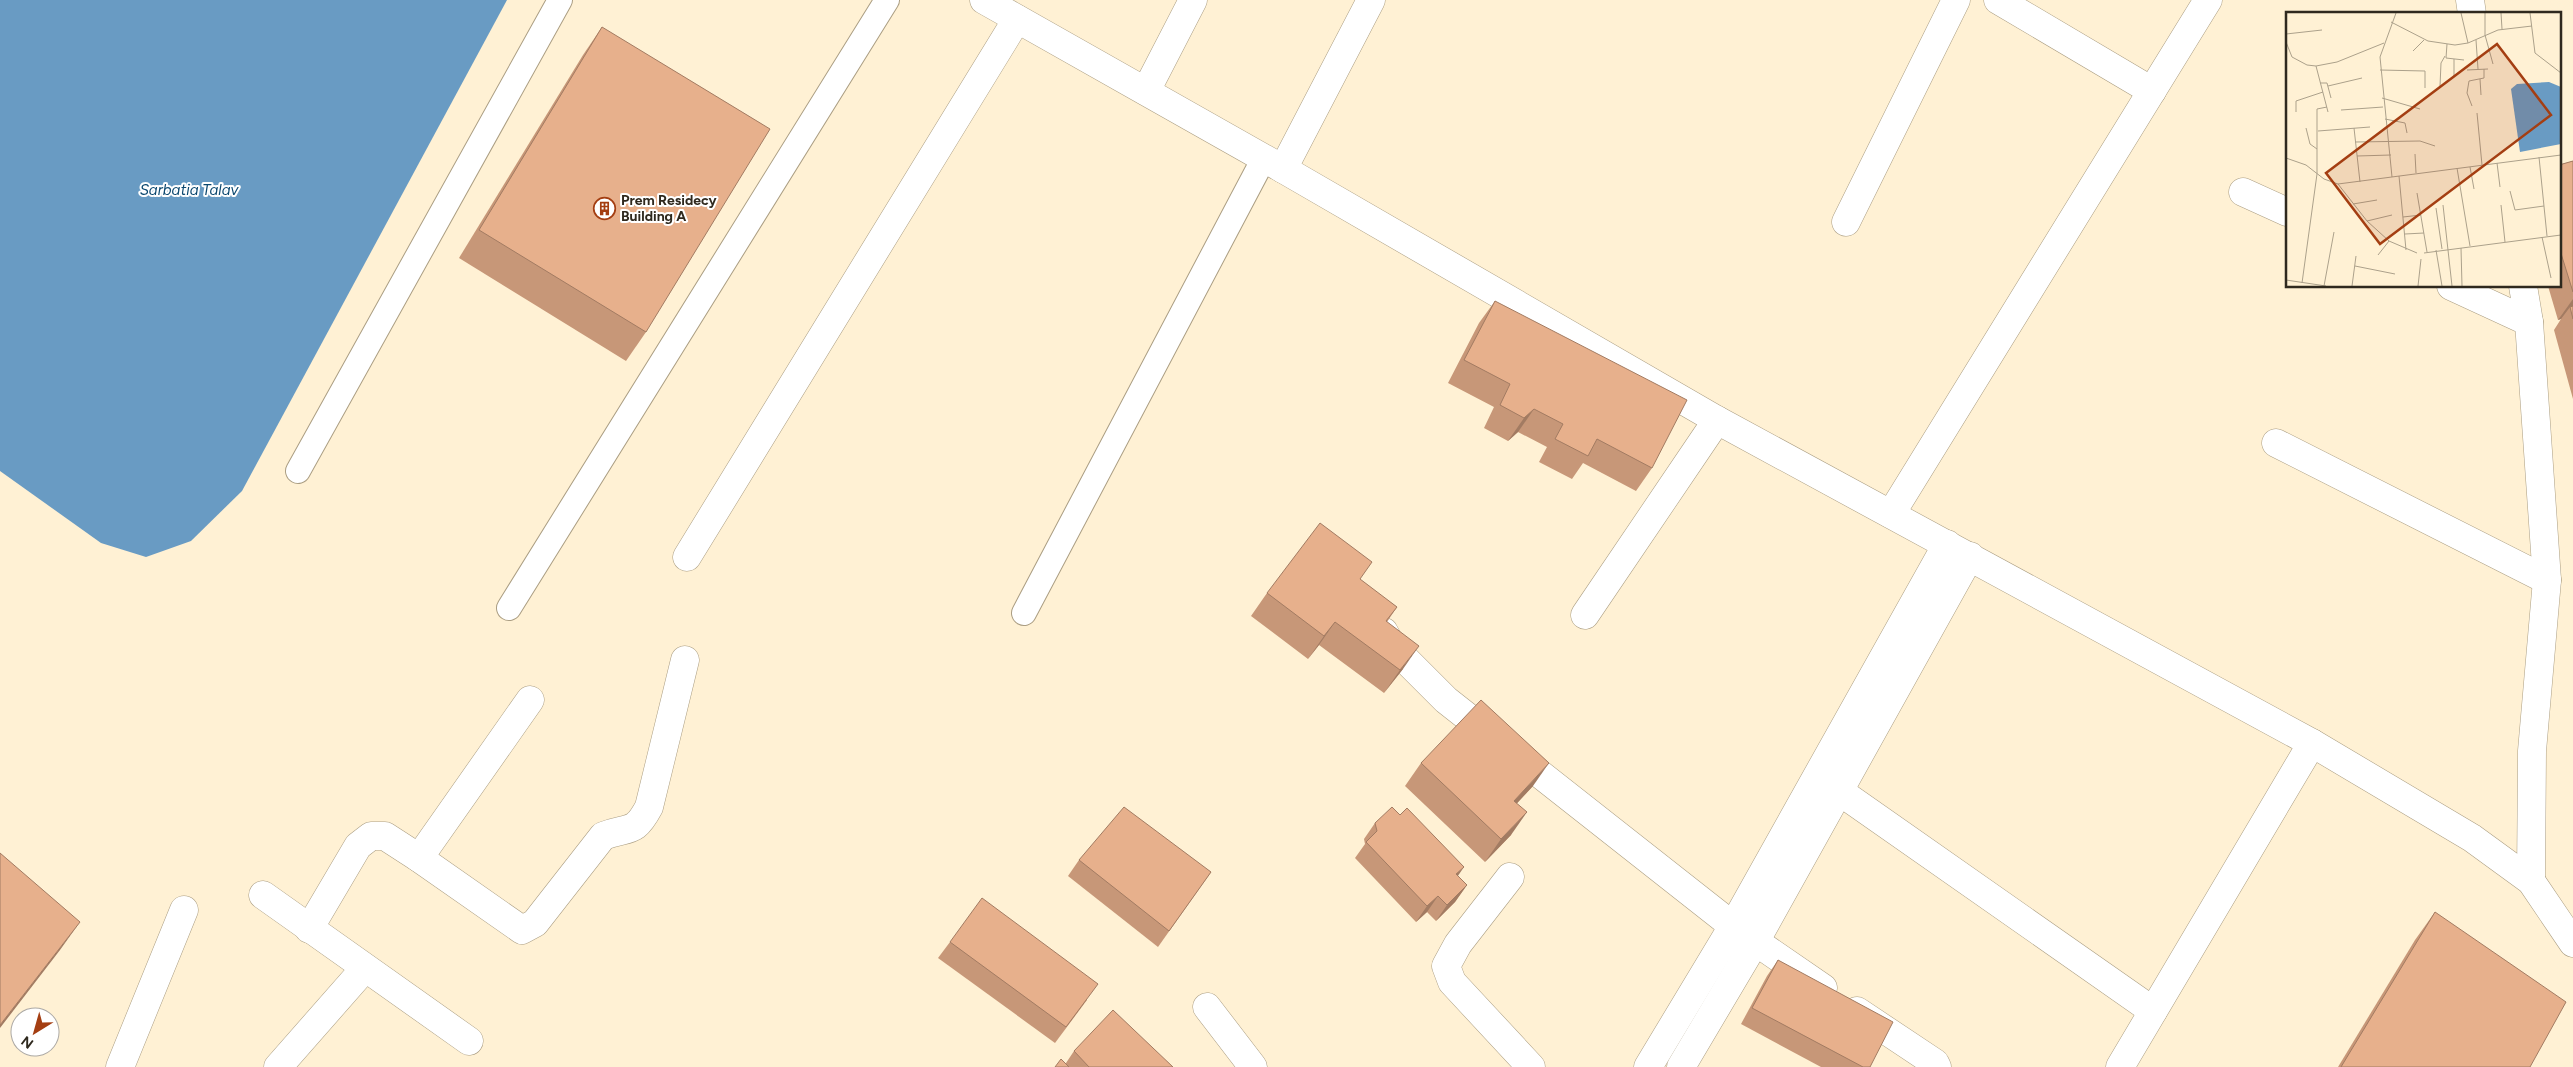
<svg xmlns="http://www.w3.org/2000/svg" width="2573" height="1067" viewBox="0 0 2573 1067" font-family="Figtree,sans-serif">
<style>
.water{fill:#699bc3}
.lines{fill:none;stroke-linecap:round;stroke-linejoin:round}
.lane-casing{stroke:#ab9e83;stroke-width:26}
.street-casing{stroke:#ab9e83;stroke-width:29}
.secondary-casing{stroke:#ab9e83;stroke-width:29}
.lane{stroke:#fff;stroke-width:24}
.street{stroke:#fff;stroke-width:28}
.secondary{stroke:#fff;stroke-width:28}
.wall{fill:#c79778}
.shaded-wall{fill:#a27b62}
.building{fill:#e7b08c;stroke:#a27b62}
.labels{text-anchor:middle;stroke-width:4;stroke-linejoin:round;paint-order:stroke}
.poi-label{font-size:14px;font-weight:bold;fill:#2f291e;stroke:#fff;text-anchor:start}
.water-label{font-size:15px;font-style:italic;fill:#0a476f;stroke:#fff}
.inset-road{fill:none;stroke:#aca18b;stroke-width:1}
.view{fill:#a43e12;fill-opacity:0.15;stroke:#a43e12;stroke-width:2.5}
.inset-edge{fill:none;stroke:#2f291e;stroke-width:2.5}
</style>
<rect width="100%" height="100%" fill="#fff1d4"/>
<path class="water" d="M0 0H507L242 491 191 541 146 557 101 543 0 471Z"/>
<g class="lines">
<defs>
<g id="lane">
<path d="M298 471 560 0"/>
<path d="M509 608 887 0"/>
<path d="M1024 613 1264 158"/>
</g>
<g id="street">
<path d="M1998 0 2152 91"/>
<path d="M1146 91 1193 0"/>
<path d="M1283 169 1371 0"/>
<path d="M2243 192 2287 212"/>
<path d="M1846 222 1956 0"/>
<path d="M2451 286 2529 322"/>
<path d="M2276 443 2547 580"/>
<path d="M1891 514 2208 0"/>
<path d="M687 557 1017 19"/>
<path d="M1585 615 1717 420"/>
<path d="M1384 632 1391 645 1446 700 1733 926 1823 988"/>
<path d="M1819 777 2153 1011"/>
<path d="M419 858 530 700"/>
<path d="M1510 877 1458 944 1446 966 1452 982 1531 1067"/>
<path d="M263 895 469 1041"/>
<path d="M309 929 358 846 371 836H385L419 858 522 930 535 923 603 836C630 826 634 835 649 807L685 660"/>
<path d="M1207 1007 1253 1067"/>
<path d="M1857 1011 1935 1063 1937 1067"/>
<path d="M120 1067 184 910"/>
<path d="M278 1067 365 968"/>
<path d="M2120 1067 2312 743"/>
</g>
<g id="secondary">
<path d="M984 0 1283 169 1717 420 2312 743 2472 838 2531 881 2573 943"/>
<path d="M2470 0 2472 14"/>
<path d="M2523 286 2529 322 2547 580 2532 751 2531 881"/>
<path d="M1648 1067 1733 926 1947 544"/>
<path d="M1681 1067 1755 942 1970 556"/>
</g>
</defs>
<use href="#lane" class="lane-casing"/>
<use href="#street" class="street-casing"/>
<use href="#secondary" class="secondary-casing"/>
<use href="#lane" class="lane"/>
<use href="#street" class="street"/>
<use href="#secondary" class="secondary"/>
</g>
<g class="wall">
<path d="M602 27 646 332 626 361 459 258 583 55Z"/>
<path d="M2573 161V399L2554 330 2561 319 2558 320 2548 286H2559V165Z"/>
<path d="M1495 301 1652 468 1636 491 1583 463 1572 479 1539 462 1547 447 1518 432 1508 441 1484 428 1494 407 1448 383 1479 323Z"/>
<path d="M1360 580 1397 607 1387 622 1403 669 1384 693 1319 645 1308 659 1251 616 1267 593Z"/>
<path d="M1421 763 1533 786 1517 803 1511 835 1485 862 1405 786Z"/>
<path d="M1375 823 1458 876 1467 885 1455 902 1436 921 1427 912 1416 922 1355 858 1365 844 1364 839Z"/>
<path d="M1079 860 1211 872 1158 947 1068 876Z"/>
<path d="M2435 912 2530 1067H2338L2415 940Z"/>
<path d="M950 942 1087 1000 1055 1043 938 958Z"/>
<path d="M1778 960 1870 1067H1821L1741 1024 1767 976Z"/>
<path d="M1074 1051 1173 1067H1055L1066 1063Z"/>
</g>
<g class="shaded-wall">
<path d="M2573 299V314L2570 307 2561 319 2558 320Z"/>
<path d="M1534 409 1518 432 1508 441 1524 418Z"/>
<path d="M1335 622 1319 645 1308 659 1324 636Z"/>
<path d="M1419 646 1403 669 1384 693 1400 670Z"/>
<path d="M1549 763 1533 786 1498 824 1514 801Z"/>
<path d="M1527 812 1511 835 1485 862 1501 839Z"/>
<path d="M1464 867 1453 883 1456 874Z"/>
<path d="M1467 885 1455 902 1436 921 1447 905Z"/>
<path d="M1438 896 1427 912 1416 922 1427 906Z"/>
<path d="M80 922 60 950 0 1028V1025Z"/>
</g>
<g class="building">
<path d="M602 27 770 129 646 332 479 230Z"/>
<path d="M2573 161V292L2559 247V165Z"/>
<path d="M1495 301 1687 400 1652 468 1597 439 1588 456 1555 439 1563 424 1534 409 1524 418 1500 405 1510 384 1464 360Z"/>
<path d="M2573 306V319L2570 307Z"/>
<path d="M1320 523 1372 562 1360 579 1397 607 1386 621 1419 646 1400 670 1335 622 1324 636 1267 593Z"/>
<path d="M1481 700 1549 763 1514 801 1527 812 1501 839 1421 763Z"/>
<path d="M1124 807 1211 872 1169 931 1079 860Z"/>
<path d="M1392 807 1400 815 1407 808 1464 867 1456 874 1467 885 1447 905 1438 896 1427 906 1366 842 1377 831 1375 823Z"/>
<path d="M0 853 80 922 0 1025Z"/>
<path d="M982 898 1098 984 1066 1027 950 942Z"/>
<path d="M2435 912 2566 1002 2530 1067H2341Z"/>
<path d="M1778 960 1893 1022 1870 1067H1863L1752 1008Z"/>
<path d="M1113 1010 1173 1067H1089L1074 1051Z"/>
<path d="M1061 1059 1069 1067H1055Z"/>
</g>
<defs>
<symbol id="building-ring" viewBox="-11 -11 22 22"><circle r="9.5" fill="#fff" stroke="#a43e12" stroke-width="1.5"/><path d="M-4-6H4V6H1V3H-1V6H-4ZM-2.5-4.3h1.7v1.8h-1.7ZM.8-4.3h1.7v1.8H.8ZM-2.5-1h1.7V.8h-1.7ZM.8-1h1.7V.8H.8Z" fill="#a43e12"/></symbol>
</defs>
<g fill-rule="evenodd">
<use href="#building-ring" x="592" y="196" width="25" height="25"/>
</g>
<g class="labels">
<g class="poi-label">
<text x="621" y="205">Prem Residecy<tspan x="621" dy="16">Building A</tspan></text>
</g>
<g class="water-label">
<text x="189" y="195">Sarbatia Talav</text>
</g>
</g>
<g transform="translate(2286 12)">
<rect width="275" height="275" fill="#fff1d4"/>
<path d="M263 70 275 75V132L234 140 225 77 231 72Z" fill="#699bc3"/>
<path class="inset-road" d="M175 1 182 31M199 1V23L207 52M215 1 216 17M244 1 249 41 275 61M105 10 142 29 169 33 182 31 212 18 246 14M0 22 36 18M190 28 192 57M0 30 6 45 21 53 30 54 51 50 98 31M161 32 160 46 178 48M127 39 138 28M30 54 42 100M94 58 139 59V76M181 58 202 57M168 65V47M194 67 195 83M34 71H41L45 86M42 74 76 66M154 74 155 51 159 44M96 86 134 97M186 94 181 81 183 69 198 66V57M55 98 97 95M10 100V89L37 80M191 101 196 153M99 107 119 111 121 121M20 116 24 132 31 137M68 116 74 170M32 119 84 115M69 130 134 129 149 134M129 142 130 161M71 144 105 143M253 145 261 224M0 146 20 153 38 167 52 172 275 143M211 151 214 175M184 155 188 177M171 156 184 234M113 164 120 238M106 165 94 45 110 1M52 172 81 209 103 229 131 241M224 179 229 198 258 194M131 181 141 240M67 192 91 188M157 193 166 274M215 193 219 230M275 195V220M150 196 156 237M117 205 135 203M81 209 106 203M119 222 138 221M256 225 265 266M175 236 176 274M150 238 156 274M138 241 275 223M92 243 103 229M69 254 109 262M0 268 40 274M16 271 31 162V97L41 95M38 274 48 220M66 274 70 244M132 274 135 247"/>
<path class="view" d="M211 32 265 103 94 232 40 161Z"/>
<rect width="275" height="275" class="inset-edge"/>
</g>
<g transform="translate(35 1032) rotate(217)"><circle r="24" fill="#ffffff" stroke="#aca9a5"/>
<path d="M0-4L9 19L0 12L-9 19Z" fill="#a43e12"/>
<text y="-8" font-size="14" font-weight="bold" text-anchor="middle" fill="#2f291e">N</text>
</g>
</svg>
